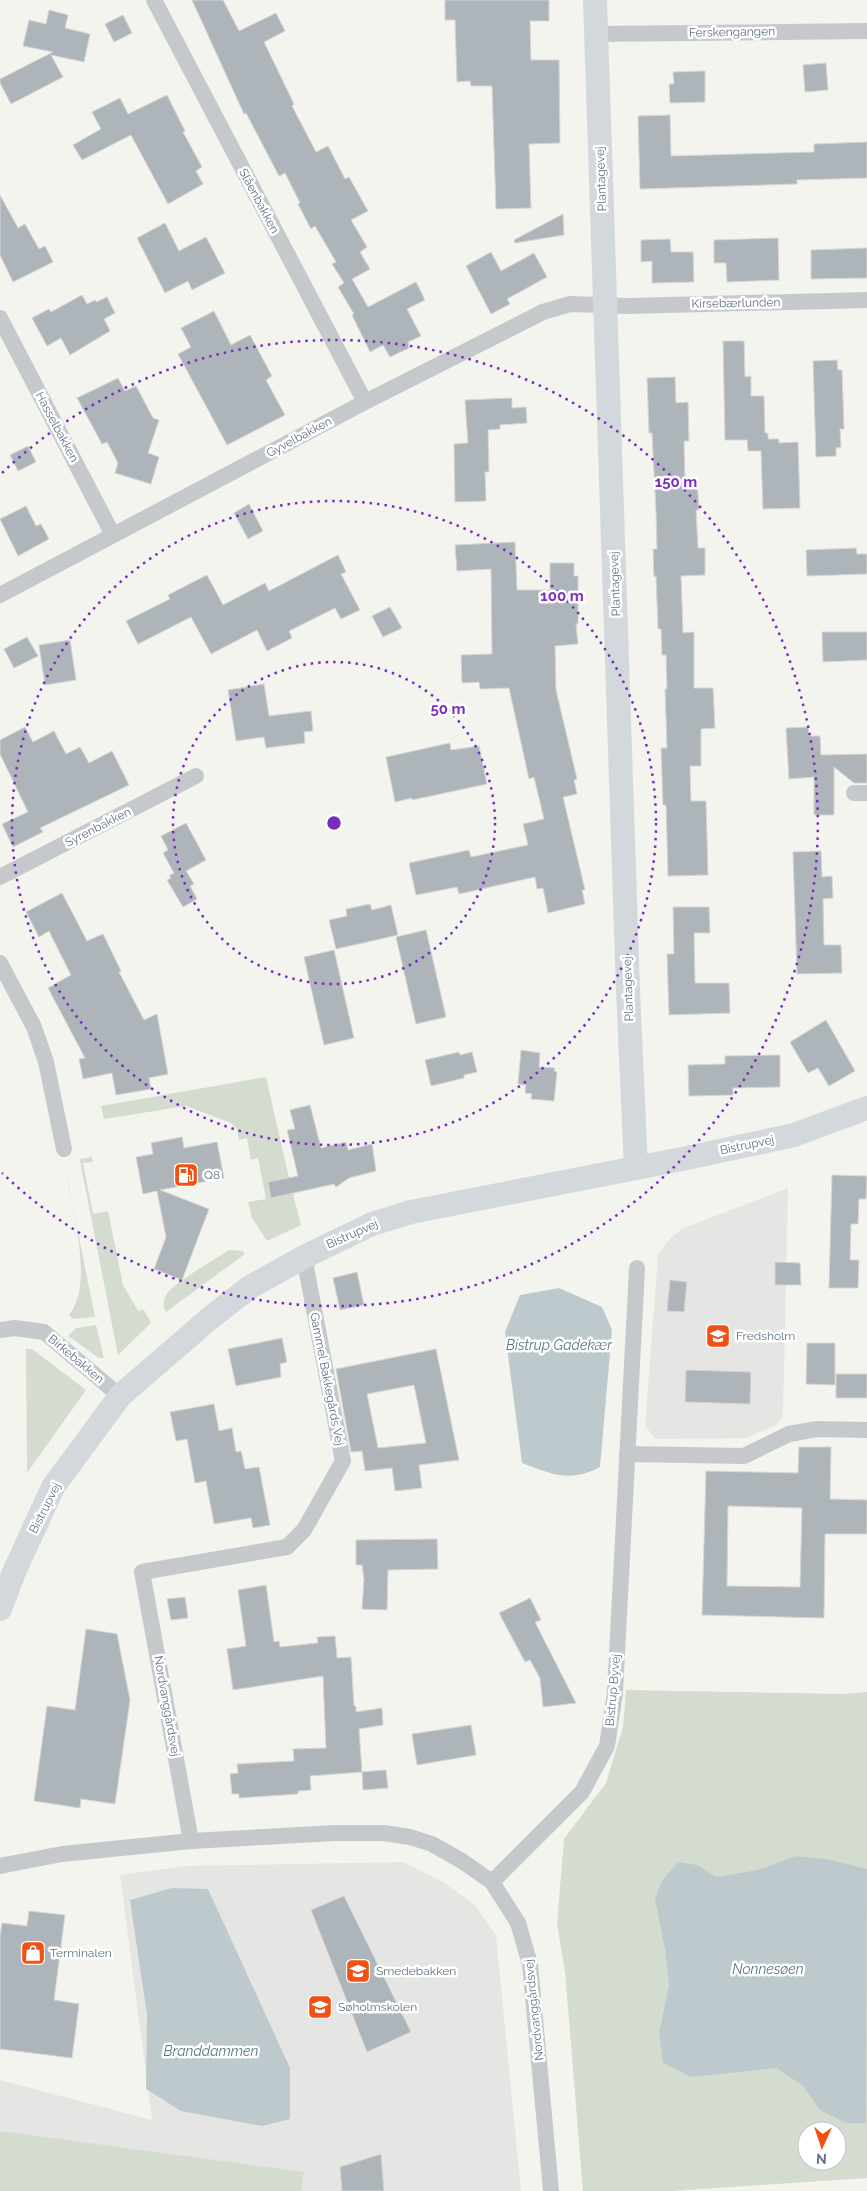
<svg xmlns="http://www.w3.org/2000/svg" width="867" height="2191" viewBox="0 0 867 2191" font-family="Raleway,sans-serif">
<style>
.built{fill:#e5e6e3}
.green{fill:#d4dcd0;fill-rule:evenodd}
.water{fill:#bec9ce}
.building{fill:#aeb5ba;stroke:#d5d5d3;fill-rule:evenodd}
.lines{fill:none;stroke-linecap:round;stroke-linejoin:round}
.street{stroke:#c6c9cc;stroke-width:16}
.secondary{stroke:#d2d8dc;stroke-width:24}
.ring{fill:none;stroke:#7b2cbf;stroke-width:2.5;stroke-dasharray:2.5 5}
.labels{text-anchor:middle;stroke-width:5;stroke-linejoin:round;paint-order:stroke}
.street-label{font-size:12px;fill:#617283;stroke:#fff}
.poi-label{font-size:12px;fill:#617283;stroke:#fff;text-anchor:start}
.water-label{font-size:14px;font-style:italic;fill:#5c7581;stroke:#fff}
.centre{fill:#7b2cbf;stroke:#fff;stroke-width:2.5}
.ring-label{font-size:15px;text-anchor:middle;font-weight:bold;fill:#7b2cbf;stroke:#fff;stroke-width:5;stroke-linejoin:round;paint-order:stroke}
</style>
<rect width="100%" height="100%" fill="#f4f4ef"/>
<g class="built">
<path d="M788 1188 783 1417 775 1426 745 1438 656 1439 645 1426 658 1255 670 1238 684 1228Z"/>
<path d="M403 1862 443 1882 474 1904 496 1935 521 2191H0V2080L152 2120 120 1875 186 1866Z"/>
</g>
<g class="green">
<path d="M266 1077 291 1187 301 1225 267 1241 252 1218 248 1202 266 1199 258 1158 251 1160 247 1138 239 1140 237 1129 231 1123 186 1106 104 1119 101 1106Z"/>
<path d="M92 1157 93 1162 83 1163 93 1214 108 1211 123 1285 138 1311 144 1310 151 1323 118 1355 80 1161V1159Z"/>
<path d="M65 1167 95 1317 73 1319 69 1315C95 1283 71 1206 65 1167Z"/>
<path d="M232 1250 242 1251 245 1254 166 1312C161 1305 165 1295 170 1290 185 1276 210 1263 227 1251Z"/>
<path d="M96 1325 104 1358H99L68 1336 76 1328Z"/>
<path d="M26 1349H32L86 1390 27 1473Z"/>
<path d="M626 1690 844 1694 867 1692V2178L672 2191H583L565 1972 557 1923 564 1839 606 1783 623 1727ZM807 2131H837V2161H807Z"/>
<path d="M0 2131 304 2172 301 2191H0Z"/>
</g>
<g class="water">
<path d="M559 1288 602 1307 612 1330 600 1467C570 1483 551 1474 522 1463L505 1332 520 1295Z"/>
<path d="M796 1856 827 1859 867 1869 866 2123H846L820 2110 802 2085 776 2068 691 2077 663 2063 659 2034 669 1985 665 1949 655 1899 662 1881 678 1862 697 1865 717 1877 758 1870Z"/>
<path d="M172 1888 208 1889 290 2068V2119L262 2126 181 2111 146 2089 147 2015 130 1900Z"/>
</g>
<g class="building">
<path d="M192 0H223L239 31 276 13 285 31 264 42 294 104 292 106 316 152 328 146 345 179 349 177 368 211 351 220 367 247 360 252 370 269 352 279 368 307 416 282 425 300 407 309 421 336 408 342 409 348 390 357 383 345 370 352 352 315 354 314 338 287 344 283 332 264 336 262 315 226 311 229 298 204 300 203 285 173 279 176 246 113 244 114Z"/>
<path d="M445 0H549V21H530L531 60H559L560 143 529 144 531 208 496 209 492 86H471L470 81 457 82 455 20H445Z"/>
<path d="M49 10 68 15 65 28 90 34 84 62 51 55 63 77 11 104 0 83V79L53 52 23 46 29 20 46 24Z"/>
<path d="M123 15 132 33 114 42 105 24Z"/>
<path d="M826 63 828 90 805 92 803 65Z"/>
<path d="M705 71V102L670 103 669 84H674L673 72Z"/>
<path d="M167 95 185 131 183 132 202 167 196 171 203 184 168 204 131 135 82 160 73 145 101 129 92 112 120 98 128 114Z"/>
<path d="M670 115 671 156 814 152V144L867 142V178L797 180V184L640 189 638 116Z"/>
<path d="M0 195 18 228 25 224 39 249 45 246 53 262 13 282 0 255Z"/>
<path d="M563 214 564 235 515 243 514 240Z"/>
<path d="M165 223 179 251 206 237 225 273 192 290 188 281 165 293 137 238Z"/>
<path d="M778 238 779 280 727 282 726 263H714V240Z"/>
<path d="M670 239 671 252H693L694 282 652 283V261L641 262V240Z"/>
<path d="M867 248V278L811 279V250Z"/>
<path d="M491 252 501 271 534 253 547 277 507 299 510 304 491 314 466 266Z"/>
<path d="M82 295 87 304 95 300 96 302 107 297 115 313 104 319 110 331 70 355 61 338 47 346 32 318 49 309 51 312Z"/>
<path d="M214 311 231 345 250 335 272 376 266 380 285 415 227 445 178 354 191 347 181 328Z"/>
<path d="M723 341H744L745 377 751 376V396H764L765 433H768V439H779V443L798 442 800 508 763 509 761 451H748L747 440H725Z"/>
<path d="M837 360 838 370H842L844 429H840L841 447 836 448V456L816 457 813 361Z"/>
<path d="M675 377 676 403 688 402 689 441H684L685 479H697L699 510H696L698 548H705V575L681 576 683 633 694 632V688H713L715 728 701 729V766H690L691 801H706L708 875 668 876 666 805H663L661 748H667L665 689H667L666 655H662L661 629H658L656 576 654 577 653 549H657L656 511 652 433H649L647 378Z"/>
<path d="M118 378 125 391 136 386 153 418 159 420 148 453 159 457 151 484 115 473 118 463 107 442 102 444 77 398Z"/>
<path d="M512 398V408L526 407 527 423 500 425V429L488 430 489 472H485L486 501 455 502 454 444 468 443 465 400Z"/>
<path d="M28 446 36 462 18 471 10 455Z"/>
<path d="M249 504 263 531 248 539 234 513Z"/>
<path d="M26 506 36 526 41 524 49 539 18 556 0 519Z"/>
<path d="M515 542 517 590H550V563H574V576H578V624H576L578 644 555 646 556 690 577 779 574 780 577 794 563 797 585 890H582L585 904 548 913 543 888 537 889 535 877 459 894 457 887 416 895 409 863 469 850 471 857 528 845 523 824 544 819 534 777 529 779 509 688 480 689 479 682 462 683 461 655 492 654 491 569 457 571 455 545Z"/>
<path d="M856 548 857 554H867V574L807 576 806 550Z"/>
<path d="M338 555 346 572 341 574 360 610 341 619 335 608 289 631 292 638 267 651 257 630 211 654 191 617 138 644 126 621 170 599 168 595 207 575 223 605 265 583 269 591Z"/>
<path d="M390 607 402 628 383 637 372 616Z"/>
<path d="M822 632H867V660L823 662Z"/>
<path d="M27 637 38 656 14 668 4 649Z"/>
<path d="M70 640 76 680 45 685 39 645Z"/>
<path d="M264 684 269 716 311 711 313 731 304 732 305 743 266 748 264 737 236 741 228 690Z"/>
<path d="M25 727 33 742 54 731 66 754 80 747 89 763 112 751 129 785 40 828 43 832 13 847 2 824 28 812 0 754V740Z"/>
<path d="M808 727 809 736H820L821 755 867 754V783H854L834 767V815H814V777L789 779 786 728Z"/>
<path d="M450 743 451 750 479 746 487 784 412 800V798L395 802 386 757Z"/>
<path d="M186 823 206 860 186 871 194 884 190 886 197 899 183 907 167 880 171 878 169 876 174 873 163 853 168 850 161 836Z"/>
<path d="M821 851 822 877 832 876 833 898 823 899 824 945H841L842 973 797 974 793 852Z"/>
<path d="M62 893 87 941 103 934 121 971 119 972 144 1020 157 1014 168 1074 149 1078 151 1089 116 1095 112 1073 83 1079 79 1059 85 1058 48 988 71 975 49 931 39 937 26 912Z"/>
<path d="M370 904 372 910 391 905 398 935 336 949 329 920 347 916 346 909Z"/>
<path d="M673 907H709L710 933H694L695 983H729L730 1013 669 1015 667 954H674Z"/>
<path d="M426 930 446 1017 416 1024 396 937Z"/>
<path d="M334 950 354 1038 324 1045 304 957Z"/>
<path d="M826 1020 855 1071 829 1086 818 1068 808 1073 790 1042Z"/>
<path d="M521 1050 540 1053 539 1067 555 1068 554 1071 557 1072 554 1101 531 1099 532 1094 525 1093 526 1085 518 1084Z"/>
<path d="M459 1052 460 1055 472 1052 477 1072 464 1075V1078L431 1086 425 1060Z"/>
<path d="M780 1055V1087L733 1088V1095L689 1096 688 1065 725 1064V1056Z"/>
<path d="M310 1105 321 1148 346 1142 348 1150 372 1144 376 1171 349 1178 336 1187 334 1184 271 1198 268 1182 298 1176 287 1130 295 1129 290 1110Z"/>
<path d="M182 1137 184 1148 217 1142 224 1178 160 1190 209 1209 182 1280 154 1269 166 1237 157 1191 143 1194 136 1157 153 1154 151 1143Z"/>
<path d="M832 1175 867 1176 866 1199H859L858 1224H851L850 1260H859L858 1288H829Z"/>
<path d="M775 1262 800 1263 801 1285H775Z"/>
<path d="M357 1272 364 1305 340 1310 333 1278Z"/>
<path d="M670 1280 687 1282 684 1312 667 1311Z"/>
<path d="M282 1338 287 1362 280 1364 281 1377 236 1386 228 1349Z"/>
<path d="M807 1343H835V1385L806 1384Z"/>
<path d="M436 1349 459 1460 419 1465 422 1488 395 1491 392 1468 365 1471 362 1451 351 1452 336 1369ZM414 1385 426 1443 378 1448 367 1394Z"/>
<path d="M686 1370 751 1372 750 1404 685 1402Z"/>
<rect x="836" y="1374" width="31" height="24"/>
<path d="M214 1404 219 1431 232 1428 236 1452 241 1451 245 1469 259 1467 270 1525 253 1528 251 1518 214 1524 206 1481 195 1483 187 1439 176 1441 170 1412Z"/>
<path d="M799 1447H831L830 1499 867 1500V1534H825L824 1618 702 1615 706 1471 798 1473ZM728 1506 802 1508 800 1587 727 1586Z"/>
<path d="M437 1539 438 1569 388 1570 387 1610 362 1609 364 1579 362 1565H356V1540Z"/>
<path d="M266 1585 274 1642 279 1641 280 1647 318 1643 317 1637 335 1636 337 1658 351 1657 354 1706H356V1712L382 1708 383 1725 359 1729 362 1772 310 1776 311 1790 298 1791V1794L239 1798V1794H232L230 1774 238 1773 237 1764 294 1761 293 1749 326 1748 323 1676 233 1690 227 1649 246 1646 238 1590Z"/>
<path d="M185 1597 188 1618 171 1620 167 1599Z"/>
<path d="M530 1598 541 1620 535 1622 576 1703 543 1707 540 1678 530 1660 525 1662 499 1613Z"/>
<path d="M86 1629 117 1634 130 1700 115 1804 81 1799 80 1808 34 1801 47 1706 75 1710Z"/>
<path d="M471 1725 476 1755 417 1765 412 1734Z"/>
<path d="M386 1770 388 1788 363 1790 362 1772Z"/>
<path d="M344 1896 411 2032 367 2052 311 1910Z"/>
<path d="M29 1911 65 1915 54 2000 79 2004 72 2058 0 2049V1937L2 1923 27 1926Z"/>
<path d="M381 2154 384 2191H342L340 2167Z"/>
</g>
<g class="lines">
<g class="street">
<path d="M154 0 365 402"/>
<path d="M596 34 867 31"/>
<path d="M0 318 113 535"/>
<path d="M0 595 365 402 543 312 570 304 628 306 867 300"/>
<path d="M854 793H867"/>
<path d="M0 877 196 776"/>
<path d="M0 963 34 1027 46 1062 64 1149"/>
<path d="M0 1330 15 1328 44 1332 120 1396"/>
<path d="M627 1454 744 1456 789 1434 817 1429 867 1430"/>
<path d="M191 1841 142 1572 287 1547 304 1530 343 1461 304 1257"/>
<path d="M0 1866 62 1854 191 1841 335 1833H384L410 1837 432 1844 462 1861 492 1882 518 1923 530 1964 551 2191"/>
<path d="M492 1882 582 1792 607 1746 615 1693 637 1268"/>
</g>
<g class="secondary">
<path d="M595 0 628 990 636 1168"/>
<path d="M0 1609 14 1572 53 1487 120 1396 209 1319 250 1287 304 1257 372 1224 411 1212 682 1159 794 1135 867 1108"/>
</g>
</g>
<g class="ring">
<circle cx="334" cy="823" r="161"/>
<circle cx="334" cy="823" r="322"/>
<path d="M2 473A483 483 0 1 1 2 1173"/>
</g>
<defs>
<symbol id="fuel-square" viewBox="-11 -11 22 22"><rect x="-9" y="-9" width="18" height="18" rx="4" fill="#f15113" stroke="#fff"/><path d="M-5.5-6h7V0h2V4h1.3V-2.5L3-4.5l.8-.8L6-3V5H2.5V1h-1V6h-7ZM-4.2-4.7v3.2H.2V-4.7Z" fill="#fff"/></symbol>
<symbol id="school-square" viewBox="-11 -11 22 22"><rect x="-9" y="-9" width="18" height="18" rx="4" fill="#f15113" stroke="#fff"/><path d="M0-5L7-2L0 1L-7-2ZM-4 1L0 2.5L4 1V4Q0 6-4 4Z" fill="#fff"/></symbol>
<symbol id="shop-square" viewBox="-11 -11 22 22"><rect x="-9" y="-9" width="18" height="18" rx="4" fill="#f15113" stroke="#fff"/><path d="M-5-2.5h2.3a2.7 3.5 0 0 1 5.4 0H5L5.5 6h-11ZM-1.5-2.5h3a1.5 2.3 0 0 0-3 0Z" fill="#fff"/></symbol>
</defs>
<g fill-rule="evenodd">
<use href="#fuel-square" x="172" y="1161" width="28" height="28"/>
<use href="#school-square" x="704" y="1322" width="28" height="28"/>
<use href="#shop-square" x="19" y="1939" width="28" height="28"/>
<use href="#school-square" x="344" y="1957" width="28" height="28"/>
<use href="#school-square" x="306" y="1993" width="28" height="28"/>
</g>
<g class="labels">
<g class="street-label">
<text transform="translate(732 32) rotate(-1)" y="4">Ferskengangen</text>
<text transform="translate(601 179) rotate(-92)" y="4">Plantagevej</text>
<text transform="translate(259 201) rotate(62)" y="4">Slåenbakken</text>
<text transform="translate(736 303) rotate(-1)" y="4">Kirsebærlunden</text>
<text transform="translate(57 427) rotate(62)" y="4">Hasselbakken</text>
<text transform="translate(299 437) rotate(-28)" y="4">Gyvelbakken</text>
<text transform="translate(615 584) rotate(-92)" y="4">Plantagevej</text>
<text transform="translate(98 827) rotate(-27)" y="4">Syrenbakken</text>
<text transform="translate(628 989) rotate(-92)" y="4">Plantagevej</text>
<text transform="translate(747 1145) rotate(-12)" y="4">Bistrupvej</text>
<text transform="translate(352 1234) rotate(-24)" y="4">Bistrupvej</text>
<text transform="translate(76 1359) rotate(40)" y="4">Birkebakken</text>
<text transform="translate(327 1379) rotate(79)" y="4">Gammel Bakkegårds Vej</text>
<text transform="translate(45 1508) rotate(-63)" y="4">Bistrupvej</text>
<text transform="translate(613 1690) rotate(-85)" y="4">Bistrup Byvej</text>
<text transform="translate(167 1706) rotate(80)" y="4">Nordvanggårdsvej</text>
<text transform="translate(534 2010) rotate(-96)" y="4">Nordvanggårdsvej</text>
</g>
<g class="poi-label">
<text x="204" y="1179">Q8</text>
<text x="736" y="1340">Fredsholm</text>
<text x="50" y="1957">Terminalen</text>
<text x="376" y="1975">Smedebakken</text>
<text x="338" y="2011">Søholmskolen</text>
</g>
<g class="water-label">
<text x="559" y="1350">Bistrup Gadekær</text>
<text x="768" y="1974">Nonnesøen</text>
<text x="211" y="2056">Branddammen</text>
</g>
</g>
<circle cx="334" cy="823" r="8" class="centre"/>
<g class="ring-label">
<text x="676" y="487">150 m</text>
<text x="562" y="601">100 m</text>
<text x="448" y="714">50 m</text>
</g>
<g transform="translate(822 2146) rotate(183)"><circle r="24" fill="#ffffff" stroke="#c0c7cd"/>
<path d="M0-4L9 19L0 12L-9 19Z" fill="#f15113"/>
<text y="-8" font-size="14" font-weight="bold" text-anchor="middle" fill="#617283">N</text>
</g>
</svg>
